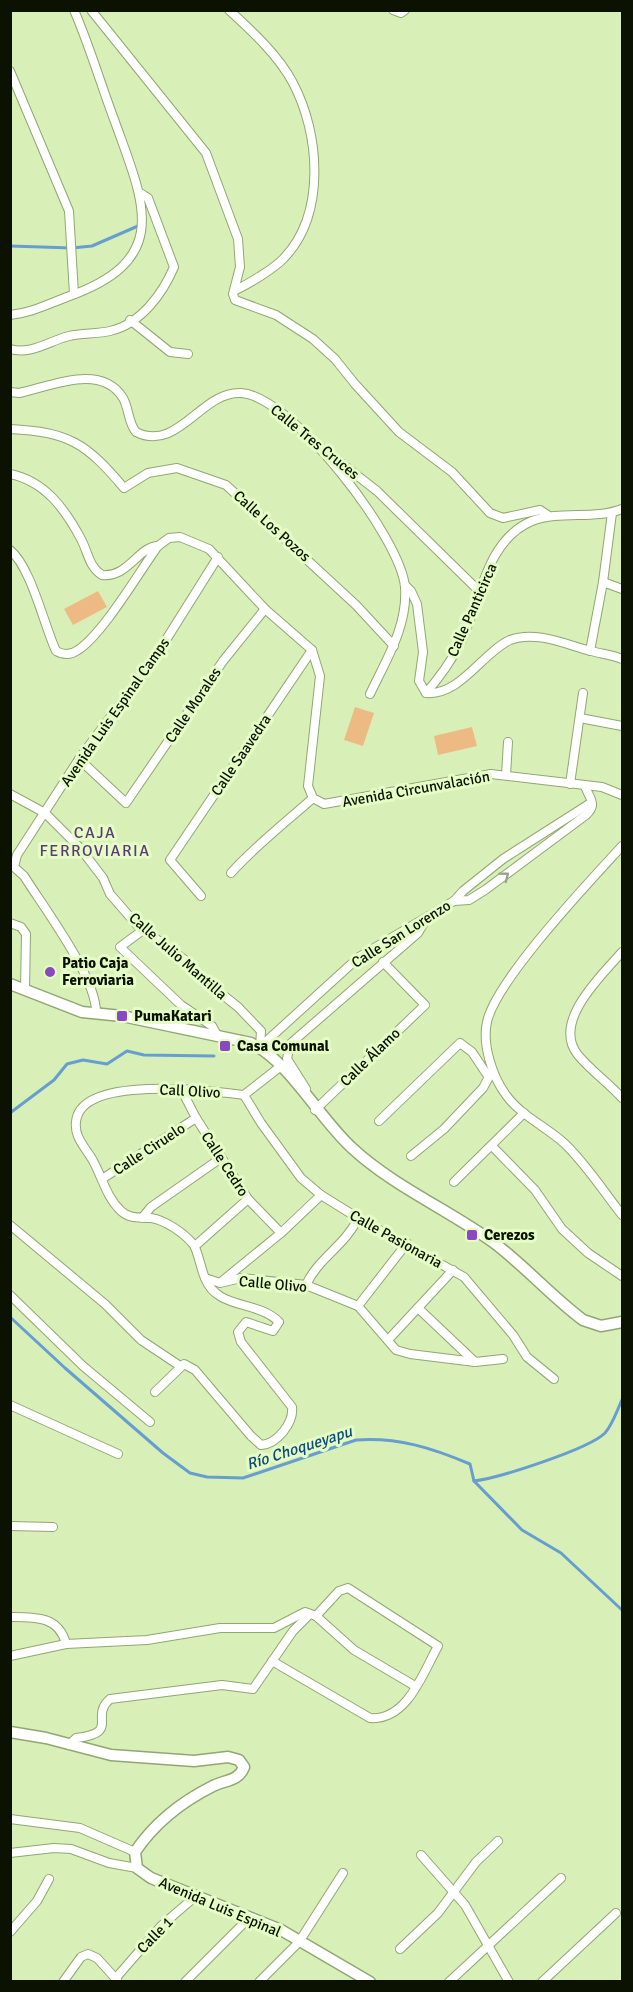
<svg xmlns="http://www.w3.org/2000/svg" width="633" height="1992" viewBox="0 0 633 1992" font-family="Signika,sans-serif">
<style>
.green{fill:#eeba84}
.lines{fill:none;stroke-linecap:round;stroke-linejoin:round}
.stream{stroke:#679ecf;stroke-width:3}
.street-casing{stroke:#91a772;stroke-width:10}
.secondary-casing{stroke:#91a772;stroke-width:13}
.street{stroke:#fff;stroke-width:8}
.secondary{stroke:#fff;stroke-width:10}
.oneway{stroke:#9da099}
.poi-dot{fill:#8948bd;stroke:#e5fdc5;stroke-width:2}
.labels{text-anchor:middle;stroke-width:6;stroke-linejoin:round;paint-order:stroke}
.street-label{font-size:15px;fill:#0b1201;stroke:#e5fdc5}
.poi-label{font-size:15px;font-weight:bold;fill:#0b1201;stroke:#e5fdc5;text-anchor:start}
.neighbourhood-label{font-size:16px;letter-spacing:1.5px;fill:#5a3b76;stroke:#e5fdc5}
.water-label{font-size:16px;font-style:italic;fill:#0c4d7c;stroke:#e5fdc5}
</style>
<rect width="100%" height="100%" fill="#d8f0b8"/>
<g class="green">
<path d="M98 591 107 607 73 625 64 609Z"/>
<path d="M355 707 374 713 363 746 344 740Z"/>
<path d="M472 727 477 746 438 755 434 736Z"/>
</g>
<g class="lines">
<g class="stream">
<path d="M10 246 72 248 92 246 138 226"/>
<path d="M10 1113 54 1080 67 1064 83 1060 107 1064 127 1051 144 1055 214 1056"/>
<path d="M10 1317 65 1368 163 1453 190 1473 207 1477 243 1478 356 1440C398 1437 432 1448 470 1464L474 1481 522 1530 561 1553 622 1610"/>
<path d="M474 1481C499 1478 589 1449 605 1433 613 1424 617 1410 622 1400"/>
</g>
<defs>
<g id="street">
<path d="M91 10 206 153 238 239 240 267 233 294 235 300 276 315 313 339 335 359 355 384 399 432 452 472 490 513 503 518 540 510 549 516"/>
<path d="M229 10C252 31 279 56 293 83 320 134 326 214 284 258 274 269 248 284 234 291"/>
<path d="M393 10 401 13 405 10"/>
<path d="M10 71 69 211 74 294"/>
<path d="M10 315C31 313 48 304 67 297 172 260 145 205 115 122 101 85 90 47 74 10"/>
<path d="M130 320 170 352 188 354"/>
<path d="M10 349C31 355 49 341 69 336 82 333 97 334 110 331 141 324 163 293 174 267L148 198 140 193"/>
<path d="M10 392 19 393C49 387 101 362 123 398 129 408 128 423 136 432 178 453 201 391 241 393 292 396 401 538 405 587 408 626 386 660 370 694"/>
<path d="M10 429C69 432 86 443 124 488L148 473 177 468 226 485 356 605 394 646"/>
<path d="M318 445 377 491 479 591"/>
<path d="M10 474C45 481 65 509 81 539 88 552 89 567 102 575 128 578 139 546 158 546"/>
<path d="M10 550C31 567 44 625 56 651 63 655 71 655 78 650 103 634 139 572 158 546L169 538 180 537 209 549 265 609 312 650 320 676 308 786 313 798 324 804 491 774 602 787 622 795"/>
<path d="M603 582 622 589"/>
<path d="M405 585 411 591 417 604 423 652 419 681 426 693C460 696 482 653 510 640 536 630 567 645 591 651 602 654 613 655 622 659"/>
<path d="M590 651 603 582 612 513"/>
<path d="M426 693C439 678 451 661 460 644 480 604 485 540 532 521 561 510 594 520 622 509"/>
<path d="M580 718 622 726"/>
<path d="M79 759 126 803 223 661 265 609"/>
<path d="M506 775 508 742"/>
<path d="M570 784 583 693"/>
<path d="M10 794 45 813 80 848 103 878 110 894 137 925 185 960 194 972 238 1007 261 1031 260 1047"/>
<path d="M622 846C591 880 496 980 487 1022 482 1044 492 1076 506 1095 521 1116 547 1127 565 1144 586 1164 604 1192 622 1215"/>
<path d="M14 867 17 855 79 759 154 659 218 557"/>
<path d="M14 867 24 876C44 908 97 978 96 1013"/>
<path d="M231 873C256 845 285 823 313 798"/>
<path d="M201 896 170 860 312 650"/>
<path d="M454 901 469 900 485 890 586 815C598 804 589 798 585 786"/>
<path d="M10 923 21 927 26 934 25 989"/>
<path d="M143 930 120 947 181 1005 212 1026 218 1037"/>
<path d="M622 952C602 975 551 1022 578 1055 591 1071 609 1083 622 1098"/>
<path d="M260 1047 359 957 454 901 463 891 503 859 589 804 592 805"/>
<path d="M180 1087 196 1118 248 1199 281 1233"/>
<path d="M306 1089 287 1059 290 1044 418 933 427 918"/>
<path d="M244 1095C212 1091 80 1074 76 1122 74 1137 85 1147 92 1159 102 1176 106 1197 121 1211 130 1219 139 1217 151 1218 165 1220 184 1233 193 1244 198 1250 201 1270 205 1278L220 1283 241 1278 306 1285 358 1306 396 1350 410 1354 475 1362 503 1359"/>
<path d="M244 1095 261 1123 301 1178 321 1195 358 1218 464 1277 513 1335 527 1357 554 1379"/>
<path d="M244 1095 281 1066"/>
<path d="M315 1110 425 1005 383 962"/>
<path d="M379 1121 460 1043 472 1052 488 1076"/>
<path d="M492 1146 535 1190 562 1229 588 1253 622 1276"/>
<path d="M411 1156 444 1129 483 1088 491 1073"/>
<path d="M102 1179 196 1118"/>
<path d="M454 1182 524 1113"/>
<path d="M142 1218 151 1207 221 1158"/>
<path d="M10 1225 105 1304 141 1340 180 1366"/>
<path d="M195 1246 248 1199"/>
<path d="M221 1282 281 1233 321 1195"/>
<path d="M306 1285C318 1258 346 1245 358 1218"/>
<path d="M10 1295 83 1366 150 1422"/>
<path d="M358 1306 407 1243"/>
<path d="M418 1308 475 1362"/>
<path d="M388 1340 453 1270"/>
<path d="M155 1392 184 1364 195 1370 251 1436 261 1445C277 1444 294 1423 292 1407L241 1342 238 1332 246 1322 273 1331 279 1322C258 1300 217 1310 205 1278"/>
<path d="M10 1405 118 1454"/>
<path d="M10 1526 53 1527"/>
<path d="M10 1617C35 1617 59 1616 66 1644"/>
<path d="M10 1656 66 1644 147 1640 220 1628H274L305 1612 316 1616 354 1650 415 1686"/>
<path d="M272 1661 370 1718C407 1721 423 1673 438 1646L348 1588 339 1591 316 1616"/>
<path d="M69 1745 76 1738C121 1733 89 1717 110 1699L222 1685 253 1689 293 1631 310 1614"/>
<path d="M10 1819 80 1828 135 1852"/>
<path d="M10 1853 54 1848 71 1849 109 1863 137 1868"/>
<path d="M421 1855 465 1905 509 1982"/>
<path d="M10 1932 37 1901 49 1879"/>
<path d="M400 1949 438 1913 476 1862 498 1841"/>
<path d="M115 1979 161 1926 197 1895"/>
<path d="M63 1982 81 1957 88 1954 97 1958 117 1980"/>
<path d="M185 1982 250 1917"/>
<path d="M259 1982 299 1942 343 1873"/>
<path d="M449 1982 561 1878"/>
<path d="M542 1982 616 1913"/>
</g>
<g id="secondary">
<path d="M10 984 82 1012 122 1016 251 1043C289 1061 319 1118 352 1148 393 1186 447 1209 493 1242 525 1266 551 1296 583 1320L601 1326 622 1322"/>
<path d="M10 1732 46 1738 111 1755 194 1761 228 1757 239 1760 244 1767C239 1781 225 1780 213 1786 181 1802 155 1822 135 1852L137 1868 151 1878 281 1930 370 1982"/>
</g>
</defs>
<use href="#street" class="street-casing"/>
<use href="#secondary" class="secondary-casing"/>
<use href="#street" class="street"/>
<use href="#secondary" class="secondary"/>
</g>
<defs><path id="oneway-chevron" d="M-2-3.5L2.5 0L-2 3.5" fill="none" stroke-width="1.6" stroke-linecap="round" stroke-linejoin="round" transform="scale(1.5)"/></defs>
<use class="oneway" href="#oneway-chevron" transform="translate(505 876) rotate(-37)"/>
<g class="poi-dot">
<circle cx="50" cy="972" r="6"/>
<rect x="116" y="1010" width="12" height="12" rx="3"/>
<rect x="219" y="1040" width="12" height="12" rx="3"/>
<rect x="466" y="1229" width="12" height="12" rx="3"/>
</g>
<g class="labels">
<g class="street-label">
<text transform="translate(315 442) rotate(39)" y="5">Calle Tres Cruces</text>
<text transform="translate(272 526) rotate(42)" y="5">Calle Los Pozos</text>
<text transform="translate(472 610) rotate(-66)" y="5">Calle Panticirca</text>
<text transform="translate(193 705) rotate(-56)" y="5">Calle Morales</text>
<text transform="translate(115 712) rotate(-55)" y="5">Avenida Luis Espinal Camps</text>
<text transform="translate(241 755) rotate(-56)" y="5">Calle Saavedra</text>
<text transform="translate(416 789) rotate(-10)" y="5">Avenida Circunvalación</text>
<text transform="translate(401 934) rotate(-32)" y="5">Calle San Lorenzo</text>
<text transform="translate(178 956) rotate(41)" y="5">Calle Julio Mantilla</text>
<text transform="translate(370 1057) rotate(-44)" y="5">Calle Álamo</text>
<text transform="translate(190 1091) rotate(3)" y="5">Call Olivo</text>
<text transform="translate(149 1149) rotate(-33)" y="5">Calle Ciruelo</text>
<text transform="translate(225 1164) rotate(57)" y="5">Calle Cedro</text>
<text transform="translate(396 1239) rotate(29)" y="5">Calle Pasionaria</text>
<text transform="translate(273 1284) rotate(5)" y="5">Calle Olivo</text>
<text transform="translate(220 1907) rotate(23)" y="5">Avenida Luis Espinal</text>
<text transform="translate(155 1935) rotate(-46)" y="5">Calle 1</text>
</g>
<g class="poi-label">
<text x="62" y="968">Patio Caja<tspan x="62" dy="17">Ferroviaria</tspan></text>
<text x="134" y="1021">PumaKatari</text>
<text x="237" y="1051">Casa Comunal</text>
<text x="484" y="1240">Cerezos</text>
</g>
<g class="neighbourhood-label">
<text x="95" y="838">CAJA<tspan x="95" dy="18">FERROVIARIA</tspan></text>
</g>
<g class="water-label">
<text transform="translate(299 1447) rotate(-18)" y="6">Río Choqueyapu</text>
</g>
</g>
<rect width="633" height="1992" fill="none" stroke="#0b1201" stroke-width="24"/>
</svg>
